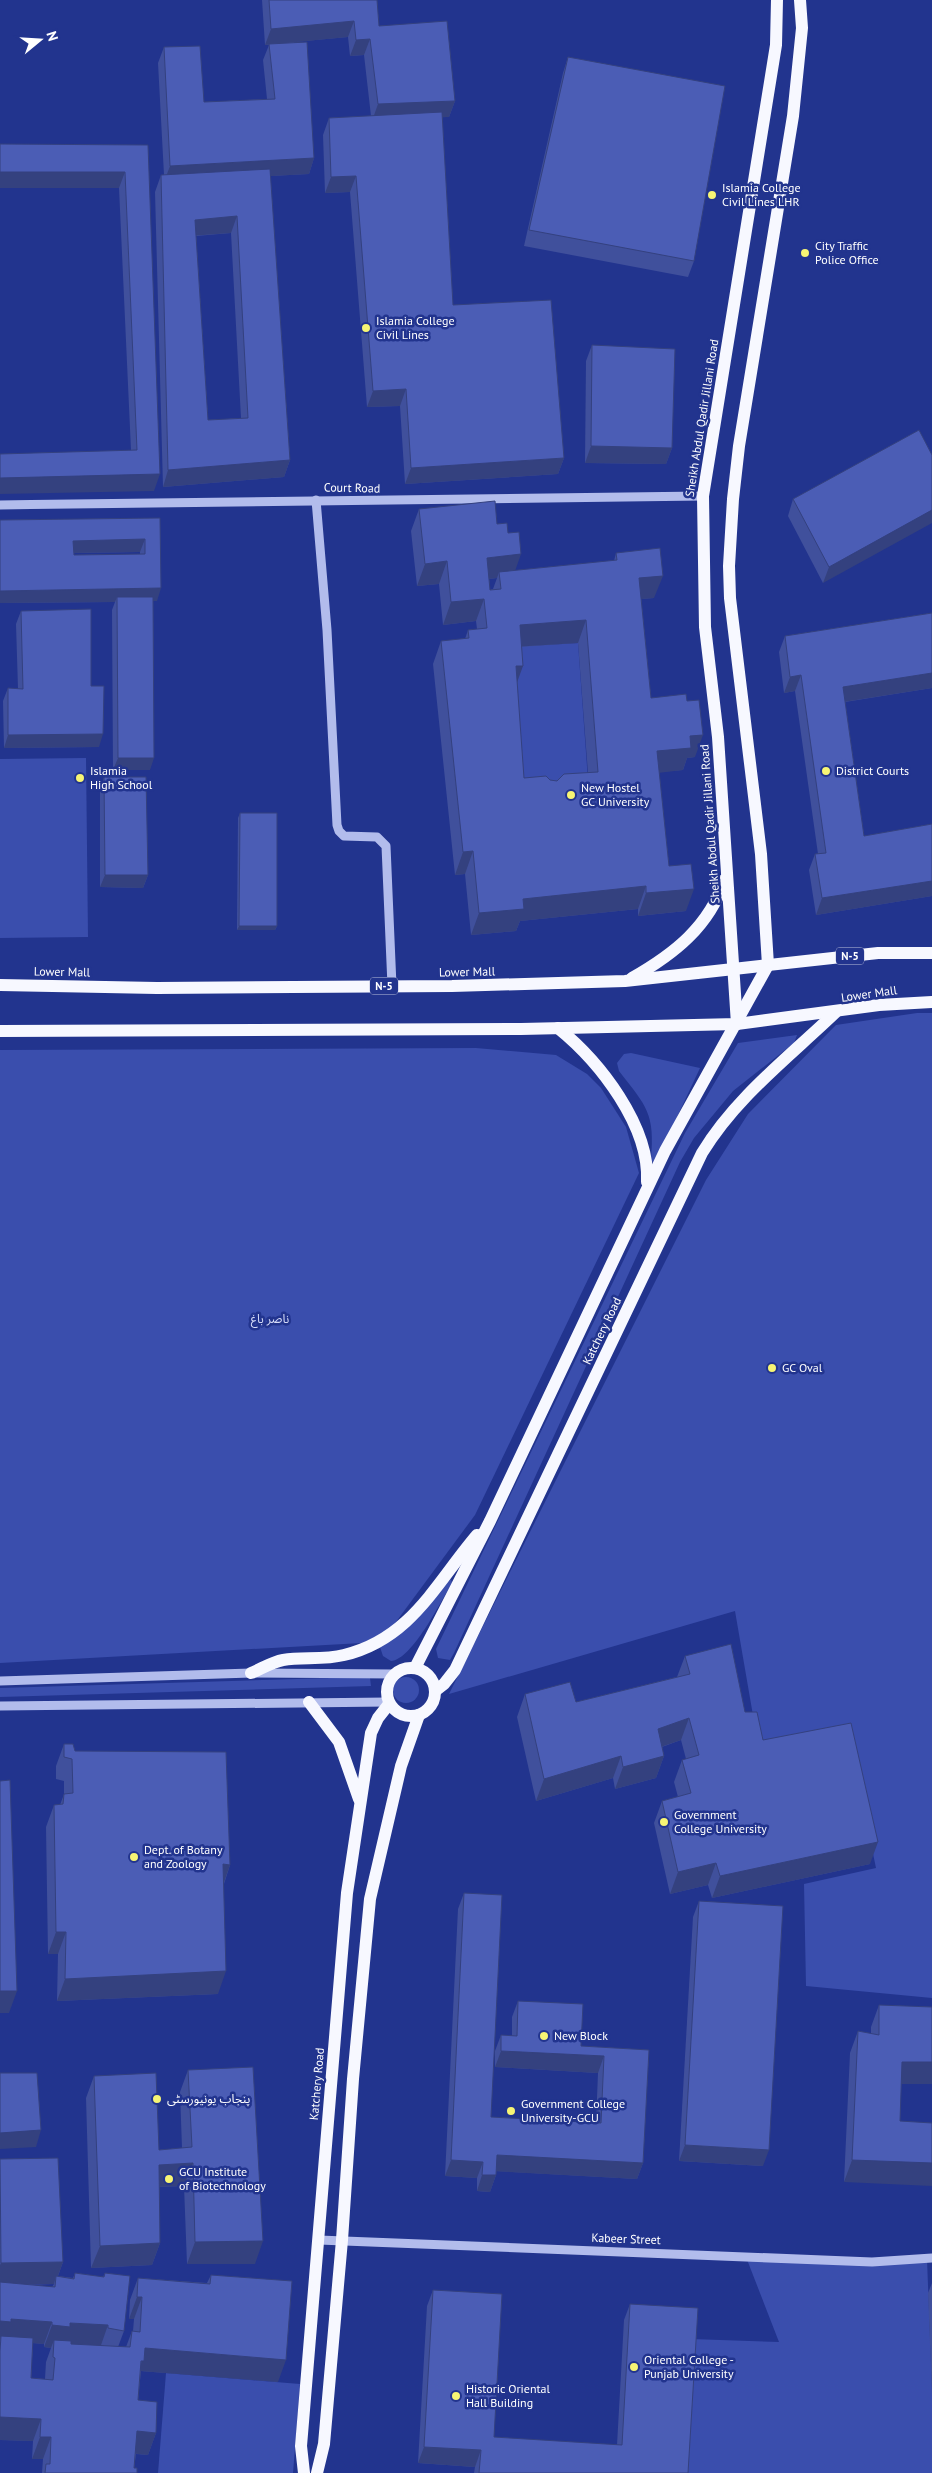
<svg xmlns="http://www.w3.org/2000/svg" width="932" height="2473" viewBox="0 0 932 2473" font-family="'PT Sans','Noto Sans Arabic',sans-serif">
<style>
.green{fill:#3a4ead}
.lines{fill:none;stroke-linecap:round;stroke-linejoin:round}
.minor{stroke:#b2bcec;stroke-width:9}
.major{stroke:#f7f8ff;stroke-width:12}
.wall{fill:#40509c;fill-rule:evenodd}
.shaded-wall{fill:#34417f}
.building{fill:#4b5db5;stroke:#34417f;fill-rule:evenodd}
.poi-dot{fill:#f7f574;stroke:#22348e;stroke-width:2}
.labels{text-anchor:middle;stroke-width:5;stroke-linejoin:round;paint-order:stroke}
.shield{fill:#22348e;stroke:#bdc2dd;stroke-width:1}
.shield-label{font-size:11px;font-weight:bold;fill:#fff}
.poi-label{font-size:12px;fill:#fff;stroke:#22348e;text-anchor:start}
.street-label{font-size:12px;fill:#fff;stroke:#22348e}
.park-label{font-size:12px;fill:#d7ddf9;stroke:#22348e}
</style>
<rect width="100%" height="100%" fill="#22348e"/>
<g class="green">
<path d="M578 643 589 794 516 800 512 647Z"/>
<path d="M86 758 88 937 0 938V759Z"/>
<path d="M917 1013H932V1998L806 1986 804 1884 876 1868 849 1738 760 1756 735 1611 449 1694 706 1180 748 1114 836 1025Z"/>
<path d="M797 1035 794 1043 733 1091 694 1138 680 1162 454 1653 450 1660 438 1658 436 1649 685 1133 738 1043Z"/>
<path d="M476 1048 556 1055 587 1074 601 1088 626 1127 639 1173 475 1515 390 1630 362 1643 0 1663V1050Z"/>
<path d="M631 1053 700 1068 655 1164 651 1160C655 1113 647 1107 619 1071L617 1063 624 1054Z"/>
<path d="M451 1579 452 1583C441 1601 412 1660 391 1661L383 1656 380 1647 382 1644Z"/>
<circle cx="406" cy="1690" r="13"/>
<path d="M363 1677 370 1678 371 1686 0 1697V1688Z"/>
<path d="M746 2257 927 2259 932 2390V2473H683L691 2339 779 2342Z"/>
<path d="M166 2373 300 2384 293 2473H158Z"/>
</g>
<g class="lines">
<g class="minor">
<path d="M316 500 327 630 337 825 339 831 344 836 377 837 386 846 392 986"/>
<path d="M0 505C234 501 468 500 703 496"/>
<path d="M0 1681 251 1673 394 1674"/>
<path d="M0 1706 388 1702"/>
<path d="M319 2240 872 2262 932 2258"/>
</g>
<g class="major">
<path d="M768 965 761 854 730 598 729 566 733 499 739 446 793 116 802 28 800 0"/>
<path d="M632 978C674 954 709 927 725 879"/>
<path d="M0 985 157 988 452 986 625 981 878 953H932"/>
<path d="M737 1024 718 737 705 627 703 496 776 45 777 0"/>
<path d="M558 1028C600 1062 650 1126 647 1182"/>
<path d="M0 1031 521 1029 737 1024 879 1005 932 1002"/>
<circle cx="411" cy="1692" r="24"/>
<path d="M415 1668 490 1521 665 1151 768 965"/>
<path d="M251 1673C261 1669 272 1662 283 1660 303 1657 324 1660 344 1655 411 1639 436 1583 477 1535"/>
<path d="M435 1691 444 1684 455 1670 702 1153C736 1097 789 1057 836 1012"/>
<path d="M309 1702 339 1742 359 1799"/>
<path d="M304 2473 301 2446 347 1893 371 1733 378 1718 389 1704"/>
<path d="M317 2473 324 2444 342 2240 353 2079 370 1899 401 1766 419 1715"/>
</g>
</g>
<g class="wall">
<path d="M262 0H377L379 26 455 101 449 117H442L453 305 564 458 558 474 405 484 400 406 367 407 350 192 325 193 323 135 329 118 371 116 364 55 350 56 348 37 294 42 314 158 309 174 270 176 290 460 284 477 163 487 155 192 161 175H164L158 63 164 47 204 102 267 99 263 60 269 45H265ZM231 233 241 418 208 420 196 236Z"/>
<path d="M568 57 694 261 688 277 524 246 563 73Z"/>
<path d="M148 145 154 491 131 450 119 188H0Z"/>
<path d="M592 345 672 448 666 464 585 463 586 361Z"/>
<path d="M932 455 823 583 788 516 793 499Z"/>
<path d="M419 509 497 524 508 533 515 571 614 561 616 553 654 598 641 599 651 698 695 757 687 758 683 770 659 772 669 866 686 911 638 916V909L520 921 516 931 471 935 465 874 455 875 433 664 441 641 465 639 468 630 477 629 476 621 443 625 439 584 417 586 411 531ZM497 578 493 589 490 590 489 579ZM578 643 588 773 557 781 524 778 517 681 521 647Z"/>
<path d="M160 518 157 601H153L150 770H113L112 610 115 602 0 603V520ZM140 552V554L74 555V553Z"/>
<path d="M21 611 91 686 99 747 4 748 3 701 8 688 18 689 16 624Z"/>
<path d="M932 613V688L845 702 864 836 932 824V896L816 915 809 870 815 854H818L795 691 784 693 779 652 785 636Z"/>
<path d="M104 777 148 875 143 888 100 887V790Z"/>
<path d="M240 813 277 926 275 930H237L238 818Z"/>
<path d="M685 1656 745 1712 763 1740 870 1864 712 1898 708 1885 670 1894 654 1823 662 1801 678 1797 674 1782 682 1760 686 1759 681 1740 662 1747 664 1756 656 1778 615 1789 613 1778 536 1801 517 1717 525 1694 576 1702 677 1677Z"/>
<path d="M64 1744 75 1751 230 1865 224 1884 218 1994 57 2001 58 1954H48L46 1827 54 1805H60L64 1794V1781L56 1779V1766Z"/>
<path d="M464 1893 491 2117 596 2122 598 2073 495 2067V2051L501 2035 512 2036V2017L518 2001 581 2046 649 2050 643 2163 637 2179 496 2171V2175L490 2192 477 2191V2178L445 2176 458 1909Z"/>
<path d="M699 1901 763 2166 679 2161 693 1917Z"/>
<path d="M879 2005 932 2007V2084H901L844 2182 850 2053 858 2031 871 2034V2027Z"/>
<path d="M188 2070 255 2264H187L184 2186 159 2187 160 2243 152 2265 91 2268 86 2098 94 2076 159 2150 182 2148 180 2092Z"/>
<path d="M0 2159 63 2262 58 2276 73 2278 75 2273 103 2277 105 2273 124 2331 118 2347H126L132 2331H133L134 2319H129L130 2300 138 2278 207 2283 211 2275 278 2382 141 2371 138 2400 156 2433 148 2455 136 2454 134 2468 137 2473H42L43 2459H32L33 2441 0 2440ZM54 2284 52 2287 27 2285ZM33 2343 44 2344V2347L51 2348 46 2362 45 2379 31 2378Z"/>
<path d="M932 2283V2396L928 2293Z"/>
<path d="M433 2290 494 2437 617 2445 624 2320 630 2304 688 2473H474L475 2467 418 2463 427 2306Z"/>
</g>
<g class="shaded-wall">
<path d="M354 21 348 37 265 45 271 29Z"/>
<path d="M370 39 364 55 350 56 356 40Z"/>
<path d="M455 101 449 117 372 121 378 104Z"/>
<path d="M314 158 309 174 164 182 170 166Z"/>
<path d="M0 172H125L119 188H0Z"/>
<path d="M356 176 350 192 325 193 331 177Z"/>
<path d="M237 216 231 233 189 236 195 220Z"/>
<path d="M406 389 400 406 367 407 373 391Z"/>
<path d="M591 446 672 448 666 464 585 463Z"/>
<path d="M564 458 558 474 405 484 411 468Z"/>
<path d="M290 460 284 477 163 487 168 470Z"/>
<path d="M160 474 154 491 0 494V478Z"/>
<path d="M932 510V523L823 583 829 567Z"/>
<path d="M145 539 140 552 69 553 73 541Z"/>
<path d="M521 554 513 577 499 572 497 578 479 580 487 558Z"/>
<path d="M447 561 439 584 417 586 425 564Z"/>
<path d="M663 576 654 598 630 600 639 578Z"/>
<path d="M161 588 157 601 117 602V597L115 602 0 603V591Z"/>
<path d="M484 599 476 621 443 625 451 602Z"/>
<path d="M586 620 578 643 512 647 520 625Z"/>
<path d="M516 666H523L515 688Z"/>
<path d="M932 673V688L837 703 843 687Z"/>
<path d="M801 675 795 691 784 693 790 677Z"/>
<path d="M103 734 99 747 4 748 8 735Z"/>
<path d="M703 735 695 757 687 758 683 770 649 774 657 751 690 736Z"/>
<path d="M118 758H154L150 770H113Z"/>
<path d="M473 851 465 874 455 875 463 852Z"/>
<path d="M105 875H148L143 888 100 887Z"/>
<path d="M932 881V896L816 915 822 898Z"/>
<path d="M646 886 638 909 520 921 516 931 471 935 479 913 523 899Z"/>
<path d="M694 889 686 911 638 916 646 893Z"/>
<path d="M239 926H277L275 930H237Z"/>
<path d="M689 1718 681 1740 649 1751 658 1729Z"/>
<path d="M621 1756 613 1778 536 1801 544 1779Z"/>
<path d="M664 1756 656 1778 615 1789 623 1767Z"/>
<path d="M878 1842 870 1864 712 1898 720 1876Z"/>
<path d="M716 1863 708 1885 670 1894 678 1872Z"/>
<path d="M223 1864 230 1865 222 1888Z"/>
<path d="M56 1932H66L58 1954H48Z"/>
<path d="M226 1971 218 1994 57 2001 65 1979Z"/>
<path d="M0 1991H17L9 2013H0Z"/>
<path d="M501 2051 604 2056 598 2073 495 2067Z"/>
<path d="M902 2062H932V2084H894Z"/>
<path d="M41 2130 36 2147 0 2149V2133Z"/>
<path d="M685 2145 769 2150 763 2166 679 2161Z"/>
<path d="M497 2155 643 2163 637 2179 491 2171Z"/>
<path d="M451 2160 483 2162 477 2178 445 2176Z"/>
<path d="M852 2160 932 2163V2186L844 2182Z"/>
<path d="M193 2163 184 2186 151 2187 159 2165Z"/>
<path d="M482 2175H496L490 2192 477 2191Z"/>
<path d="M263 2241 255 2264H187L195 2242Z"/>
<path d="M160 2243 152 2265 91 2268 100 2246Z"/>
<path d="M63 2262 56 2281V2276L54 2284 0 2285V2265L1 2263Z"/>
<path d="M137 2297H142L134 2319H129Z"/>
<path d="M11 2319 52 2322 44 2344 4 2341 1 2336 0 2339V2321Z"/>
<path d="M70 2323 108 2325 100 2348H54V2340L51 2348 44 2347 52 2325Z"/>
<path d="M145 2348 286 2360 278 2382 140 2371 136 2384Z"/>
<path d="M0 2417 41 2419 33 2441 0 2440Z"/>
<path d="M137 2431 156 2433 148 2455 129 2453Z"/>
<path d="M40 2437H51L43 2459H32Z"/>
<path d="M424 2447 481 2450 475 2467 418 2463Z"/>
</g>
<g class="building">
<path d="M269 0H377L379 26 447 21 455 101 378 104 370 39 356 40 354 21 271 29Z"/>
<path d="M307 42 314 158 170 166 164 47 200 46 204 102 275 99 269 44Z"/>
<path d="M568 57 725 86 694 261 529 230Z"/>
<path d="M442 112 453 305 551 300 564 458 411 468 406 389 373 391 356 176 331 177 329 118Z"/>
<path d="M0 144 148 145 160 474 0 478V454L137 450 125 172H0Z"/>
<path d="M270 169 290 460 168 470 161 175ZM237 216 248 418 208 420 195 220Z"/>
<path d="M592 345 675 349 672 448 591 446Z"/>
<path d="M919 430 932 455V510L829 567 793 499Z"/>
<path d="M495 501 497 524 507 523 508 533 519 532 521 554 487 558 490 590 501 589 499 572 617 560 616 553 660 548 663 576 639 578 651 698 686 694 687 701 699 700 703 735 690 736 691 748 657 751 669 866 691 864 694 889 646 893V886L523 899 524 909 479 913 473 851 463 852 441 641 469 638 468 630 487 628 484 599 451 602 447 561 425 564 419 509ZM586 620 598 772 564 774 557 781 550 780 546 776 524 778 516 666H523L520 625Z"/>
<path d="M160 518 161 588 0 591V520ZM145 539V554L74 555 73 541Z"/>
<path d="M117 597H153L154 758H118Z"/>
<path d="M91 609V686H104L103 734 8 735V688L23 689 21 611Z"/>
<path d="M932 613V673L843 687 864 836 932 824V881L822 898 815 854 826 853 801 675 790 677 785 636Z"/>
<path d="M104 777H146L148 875H105Z"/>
<path d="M240 813H277V926H239Z"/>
<path d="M731 1644 745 1712H757L763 1740 851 1723 878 1842 720 1876 716 1863 678 1872 662 1801 691 1793 682 1760 699 1755 689 1718 658 1729 664 1756 623 1767 621 1756 544 1779 525 1694 570 1682 576 1702 690 1674 685 1656Z"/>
<path d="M64 1744H73L75 1751 226 1752 230 1865 223 1864 226 1971 65 1979 66 1932H56L54 1805 63 1804 64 1794 73 1793 72 1759 64 1757Z"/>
<path d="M10 1780 17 1991H0V1781Z"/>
<path d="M464 1893 502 1895 491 2117 601 2123 604 2056 501 2051V2035L517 2036 518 2001 583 2004 581 2046 649 2050 643 2163 497 2155 496 2175H482L483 2162 451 2160Z"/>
<path d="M699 1901 783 1906 769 2150 685 2145Z"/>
<path d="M879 2005 932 2007V2062H902L900 2121 932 2123V2163L852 2160 858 2031 879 2035Z"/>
<path d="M253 2067 263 2241 195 2242 193 2163 159 2165 160 2243 100 2246 94 2076 156 2073 159 2150 192 2147 188 2070Z"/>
<path d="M0 2073H37L41 2130 0 2133Z"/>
<path d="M58 2158 63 2262 1 2263 0 2159Z"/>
<path d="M75 2273 104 2277 105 2273 130 2276 124 2331 108 2328V2325L70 2323V2327L52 2325V2322L11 2319V2322L0 2321V2282L55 2287 56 2276 74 2279Z"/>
<path d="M211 2275 292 2281 286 2360 145 2348 144 2361H141L138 2400 157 2402 156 2433 137 2431 134 2468H137V2473H45L46 2464H50L51 2437H40L41 2419 0 2417V2351L1 2336 33 2338 31 2378 53 2380 55 2358 53 2357 54 2340 71 2341V2344L130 2347 132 2331 140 2332 142 2297H137L138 2278 210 2284Z"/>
<path d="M433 2290 502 2294 494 2437 622 2445 630 2304 698 2308 688 2473H479L481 2450 424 2447Z"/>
</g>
<g class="poi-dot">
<circle cx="712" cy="195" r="5"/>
<circle cx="805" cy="253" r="5"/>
<circle cx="366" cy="328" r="5"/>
<circle cx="826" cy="771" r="5"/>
<circle cx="80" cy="778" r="5"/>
<circle cx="571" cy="795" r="5"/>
<circle cx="772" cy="1368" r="5"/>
<circle cx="664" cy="1822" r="5"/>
<circle cx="134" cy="1857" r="5"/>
<circle cx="544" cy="2036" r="5"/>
<circle cx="157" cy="2099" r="5"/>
<circle cx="511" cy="2111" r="5"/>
<circle cx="169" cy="2179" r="5"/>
<circle cx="634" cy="2367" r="5"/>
<circle cx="456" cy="2396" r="5"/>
</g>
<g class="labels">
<g class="shield">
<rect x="836" y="947.5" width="28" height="17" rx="4"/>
<rect x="370" y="977.5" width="28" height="17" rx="4"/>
</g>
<g class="shield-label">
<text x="850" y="960">N-5</text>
<text x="384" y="990">N-5</text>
</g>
<g class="poi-label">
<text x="722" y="192">Islamia College<tspan x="722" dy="14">Civil Lines LHR</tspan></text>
<text x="815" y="250">City Traffic<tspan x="815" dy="14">Police Office</tspan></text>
<text x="376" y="325">Islamia College<tspan x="376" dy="14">Civil Lines</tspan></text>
<text x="90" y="775">Islamia<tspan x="90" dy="14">High School</tspan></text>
<text x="836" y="775">District Courts</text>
<text x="581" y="792">New Hostel<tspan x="581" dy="14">GC University</tspan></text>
<text x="782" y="1372">GC Oval</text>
<text x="674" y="1819">Government<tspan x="674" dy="14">College University</tspan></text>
<text x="144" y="1854">Dept. of Botany<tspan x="144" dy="14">and Zoology</tspan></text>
<text x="554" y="2040">New Block</text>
<text x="167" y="2103">پنجاب یونیورسٹی</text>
<text x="521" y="2108">Government College<tspan x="521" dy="14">University-GCU</tspan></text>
<text x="179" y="2176">GCU Institute<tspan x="179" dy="14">of Biotechnology</tspan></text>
<text x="644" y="2364">Oriental College -<tspan x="644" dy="14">Punjab University</tspan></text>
<text x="466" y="2393">Historic Oriental<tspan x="466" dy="14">Hall Building</tspan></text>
</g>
<g class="street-label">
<text transform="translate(702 418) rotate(-81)" y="4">Sheikh Abdul Qadir Jillani Road</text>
<text transform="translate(352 488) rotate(1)" y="4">Court Road</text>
<text transform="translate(710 824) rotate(-94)" y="4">Sheikh Abdul Qadir Jillani Road</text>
<text transform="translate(62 972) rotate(1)" y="4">Lower Mall</text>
<text transform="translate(467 972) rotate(-1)" y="4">Lower Mall</text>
<text transform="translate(869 994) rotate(-8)" y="4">Lower Mall</text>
<text transform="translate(602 1331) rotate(-64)" y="4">Katchery Road</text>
<text transform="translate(317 2084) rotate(-85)" y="4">Katchery Road</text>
<text transform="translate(626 2239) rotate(2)" y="4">Kabeer Street</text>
</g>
<g class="park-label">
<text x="270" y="1323">ناصر باغ</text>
</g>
</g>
<g transform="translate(40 40) rotate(72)" stroke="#22348e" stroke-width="4" paint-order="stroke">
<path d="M0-4L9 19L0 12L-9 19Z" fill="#ffffff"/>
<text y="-8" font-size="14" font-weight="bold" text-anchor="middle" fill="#ffffff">N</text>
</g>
</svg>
